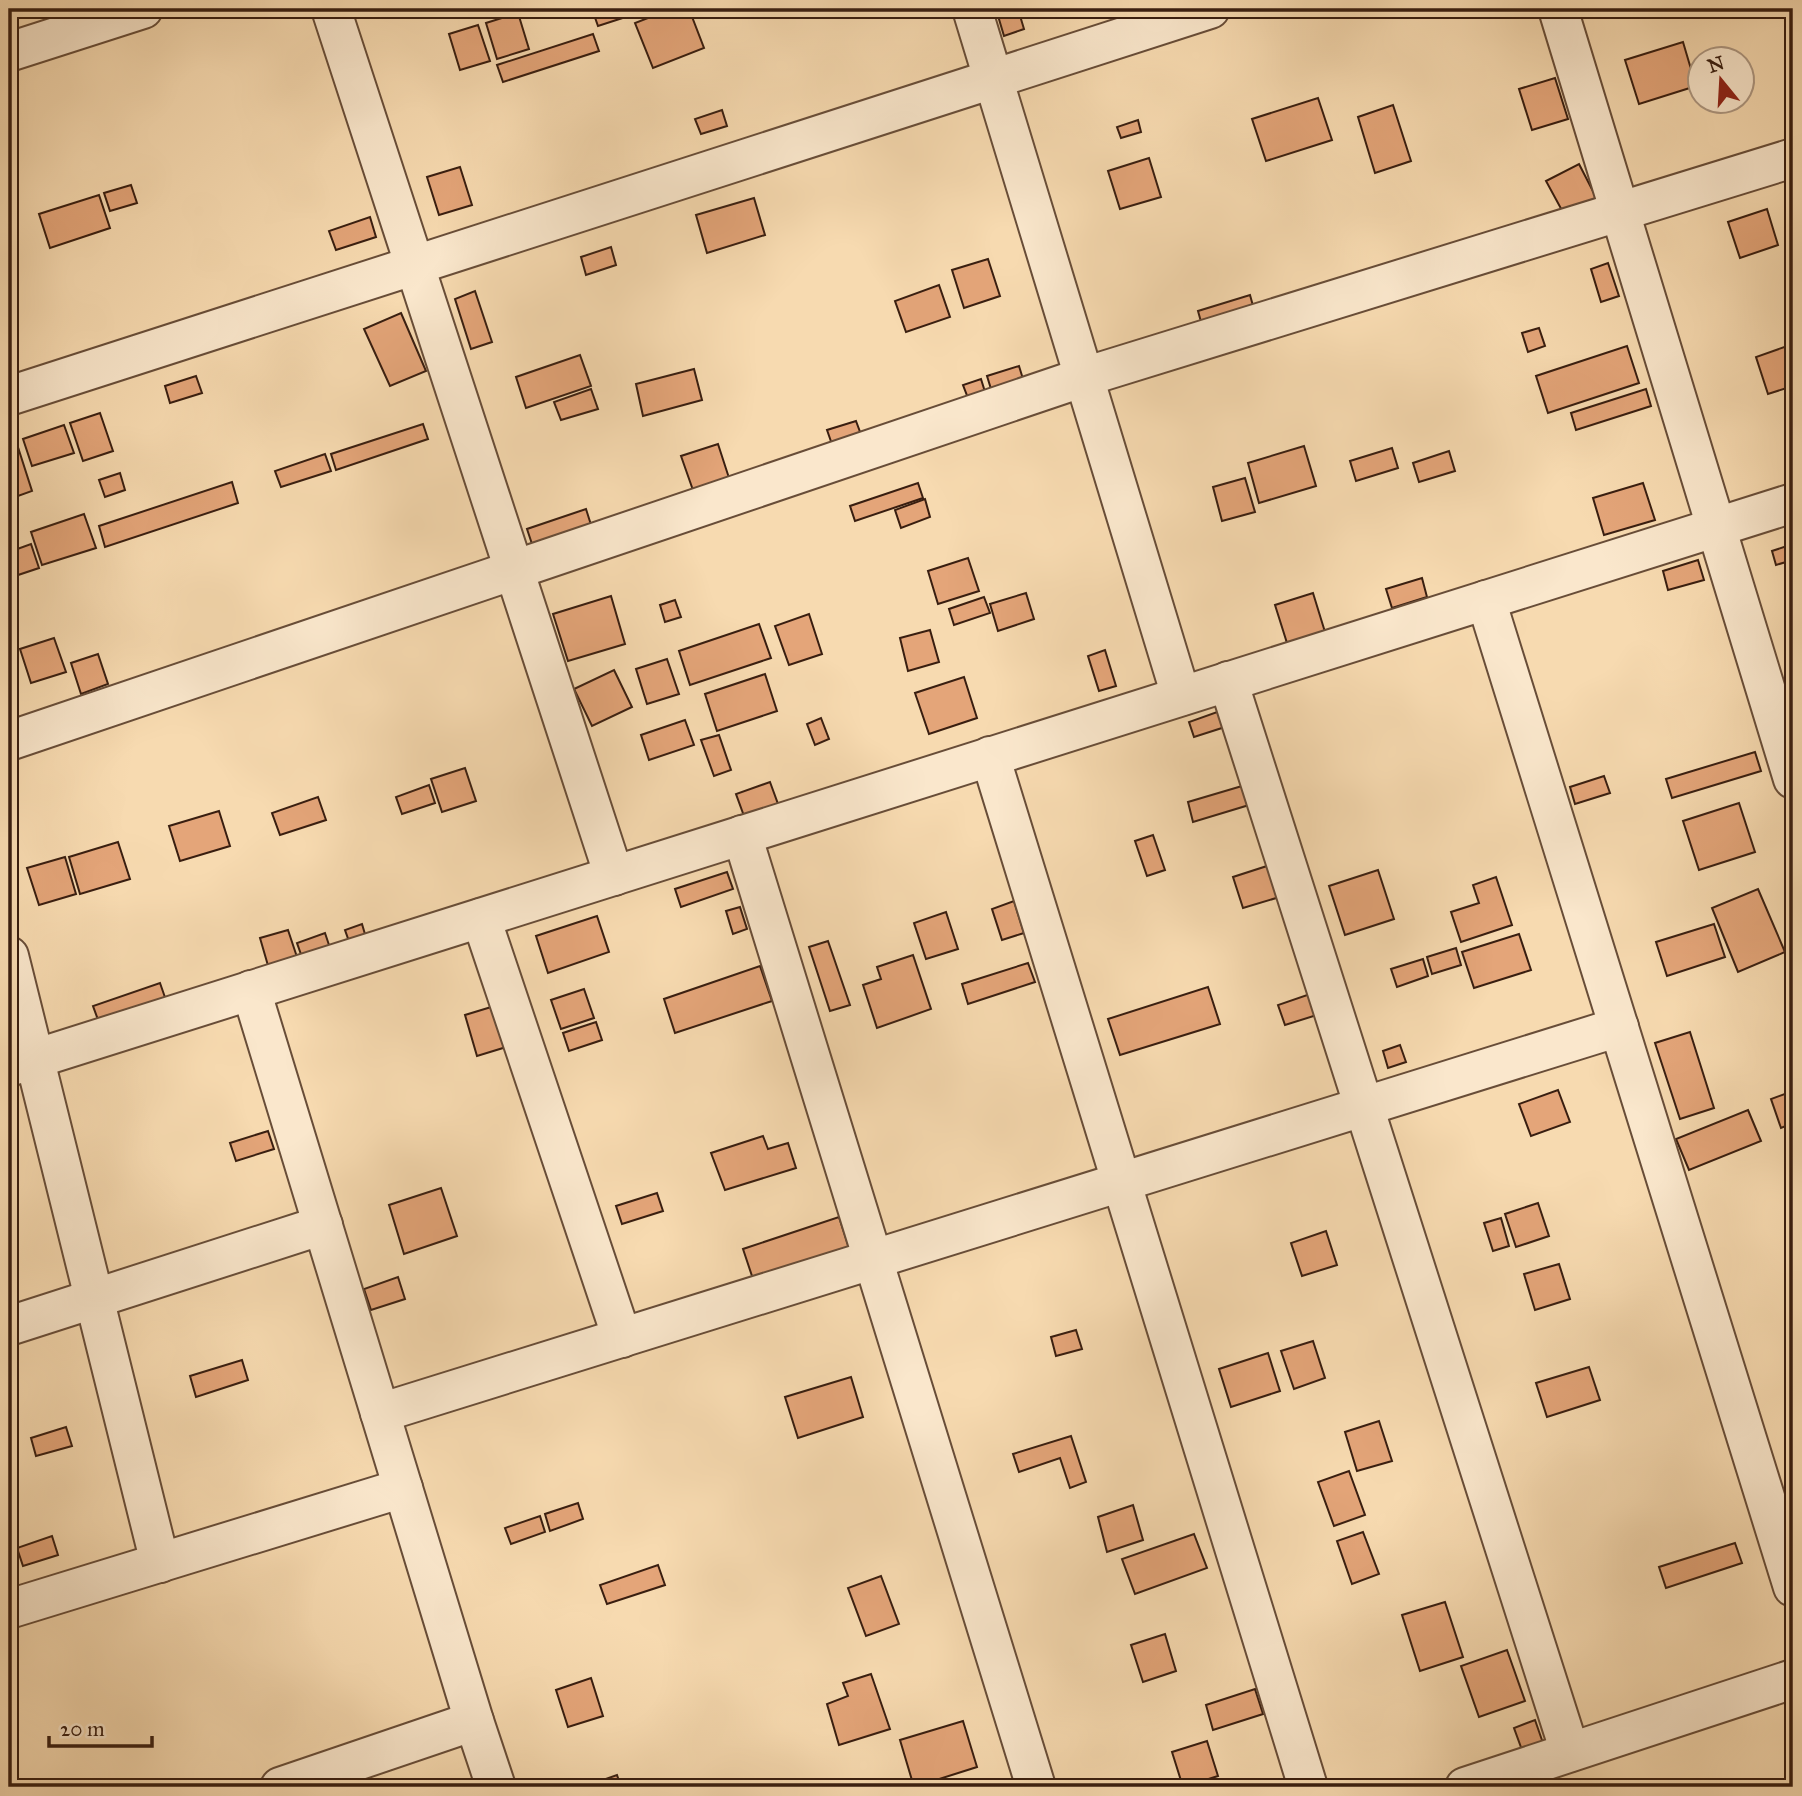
<svg xmlns="http://www.w3.org/2000/svg" width="1802" height="1796" viewBox="0 0 1802 1796" font-family="'IM FELL Great Primer',serif">
<style>
.building{fill:#e4a579;stroke:#391e10;stroke-width:2}
.lines{fill:none;stroke-linecap:round;stroke-linejoin:round}
.minor-casing{stroke:#684d38;stroke-width:42}
.minor{stroke:#fae7cc;stroke-width:38}
</style>
<rect width="100%" height="100%" fill="#f7dab0"/>
<filter id="stains"><feTurbulence type="fractalNoise" baseFrequency=".00286" numOctaves="4"/><feColorMatrix values="0 0 0 0 .2 0 0 0 0 .09 0 0 0 0 .02 0 0 0 .5 -.17"/></filter>
<radialGradient id="worn" r=".72"><stop offset=".6" stop-color="#630" stop-opacity="0"/><stop offset="1" stop-color="#630" stop-opacity=".3"/></radialGradient>
<g class="building">
<path d="M592 9H637L638 13 598 26Z"/>
<path d="M671 9H689L704 48 653 68 635 23Z"/>
<path d="M996 9H1018L1024 29 1004 36Z"/>
<path d="M518 13 529 49 497 59 486 23Z"/>
<path d="M478 25 490 61 460 70 449 34Z"/>
<path d="M593 34 599 51 503 82 497 65Z"/>
<path d="M1683 42 1696 86 1639 104 1625 60Z"/>
<path d="M1555 78 1568 119 1532 130 1519 89Z"/>
<path d="M1318 98 1332 140 1266 161 1252 119Z"/>
<path d="M1393 105 1411 161 1375 173 1358 117Z"/>
<path d="M722 110 727 126 701 134 695 119Z"/>
<path d="M1138 120 1141 132 1121 138 1117 127Z"/>
<path d="M1149 158 1161 197 1120 209 1108 171Z"/>
<path d="M1579 164 1597 199 1565 216 1546 181Z"/>
<path d="M460 167 472 205 439 215 427 177Z"/>
<path d="M131 185 137 203 110 211 104 193Z"/>
<path d="M99 195 110 228 50 248 39 214Z"/>
<path d="M754 198 765 235 707 253 696 215Z"/>
<path d="M1767 209 1778 245 1740 258 1728 222Z"/>
<path d="M370 217 376 237 336 250 329 231Z"/>
<path d="M611 247 616 265 586 275 581 257Z"/>
<path d="M988 259 1000 296 964 308 952 270Z"/>
<path d="M1608 263 1619 296 1601 302 1591 269Z"/>
<path d="M939 285 950 317 906 332 895 301Z"/>
<path d="M475 291 492 342 471 349 455 299Z"/>
<path d="M1250 295 1255 313 1203 329 1198 311Z"/>
<path d="M401 313 426 371 390 386 364 329Z"/>
<path d="M1539 328 1545 346 1528 352 1522 333Z"/>
<path d="M1793 344V386L1768 394 1756 357Z"/>
<path d="M1627 346 1639 383 1548 413 1536 376Z"/>
<path d="M580 355 591 386 526 408 516 377Z"/>
<path d="M1019 366 1023 379 991 389 987 376Z"/>
<path d="M694 369 702 400 643 416 636 384Z"/>
<path d="M196 376 202 393 170 403 165 386Z"/>
<path d="M981 379 985 392 968 398 963 385Z"/>
<path d="M591 389 598 409 561 420 554 402Z"/>
<path d="M1646 389 1651 406 1576 430 1571 413Z"/>
<path d="M100 413 113 451 83 461 70 423Z"/>
<path d="M856 421 863 440 834 450 827 430Z"/>
<path d="M423 424 428 439 336 470 331 454Z"/>
<path d="M64 425 74 453 32 466 23 439Z"/>
<path d="M16 441 32 491 18 496 9 468V444Z"/>
<path d="M718 444 730 481 694 493 681 456Z"/>
<path d="M1304 446 1316 486 1259 503 1248 463Z"/>
<path d="M1392 448 1398 468 1356 481 1350 461Z"/>
<path d="M1449 451 1455 471 1419 482 1413 463Z"/>
<path d="M325 454 331 471 281 487 275 471Z"/>
<path d="M120 473 125 490 105 497 99 480Z"/>
<path d="M1245 478 1255 512 1222 521 1213 487Z"/>
<path d="M232 482 238 503 105 547 99 526Z"/>
<path d="M918 483 923 498 855 521 850 506Z"/>
<path d="M1643 483 1655 520 1604 535 1593 498Z"/>
<path d="M925 499 930 517 901 528 895 510Z"/>
<path d="M586 509 592 528 533 547 527 529Z"/>
<path d="M84 514 96 548 42 565 31 532Z"/>
<path d="M31 544 39 568 9 578V552Z"/>
<path d="M1793 544V560L1776 565 1772 551Z"/>
<path d="M968 558 979 591 938 604 928 571Z"/>
<path d="M1698 560 1704 580 1668 590 1663 571Z"/>
<path d="M1422 578 1427 597 1392 608 1386 589Z"/>
<path d="M1026 593 1034 619 998 631 990 604Z"/>
<path d="M1313 593 1325 632 1287 643 1275 605Z"/>
<path d="M611 596 625 644 568 661 553 614Z"/>
<path d="M984 597 990 613 954 625 949 609Z"/>
<path d="M675 600 681 617 665 622 660 605Z"/>
<path d="M809 614 822 654 789 665 775 626Z"/>
<path d="M1793 620V651L1787 622Z"/>
<path d="M759 624 771 658 690 685 679 651Z"/>
<path d="M930 630 939 662 908 671 900 638Z"/>
<path d="M54 638 66 672 31 683 20 649Z"/>
<path d="M1105 650 1116 686 1099 691 1088 656Z"/>
<path d="M98 654 108 684 81 694 71 663Z"/>
<path d="M667 659 679 694 647 704 636 669Z"/>
<path d="M614 670 632 707 592 726 574 689Z"/>
<path d="M765 674 777 711 717 731 705 694Z"/>
<path d="M964 677 977 718 929 734 915 693Z"/>
<path d="M1220 711 1225 727 1194 737 1189 722Z"/>
<path d="M821 718 829 739 815 745 807 724Z"/>
<path d="M685 720 694 745 649 760 641 735Z"/>
<path d="M719 735 731 770 714 776 701 740Z"/>
<path d="M1755 752 1761 771 1672 798 1666 779Z"/>
<path d="M465 768 476 801 442 812 431 779Z"/>
<path d="M1604 776 1610 793 1575 804 1570 787Z"/>
<path d="M770 782 778 804 744 816 736 794Z"/>
<path d="M429 785 435 803 402 814 396 797Z"/>
<path d="M1242 786 1249 805 1193 822 1188 802Z"/>
<path d="M318 797 326 820 280 835 272 813Z"/>
<path d="M1739 803 1755 852 1699 870 1683 821Z"/>
<path d="M219 811 230 846 180 861 169 826Z"/>
<path d="M1153 835 1165 870 1147 876 1135 841Z"/>
<path d="M118 842 130 879 80 894 69 857Z"/>
<path d="M65 857 76 894 39 905 27 868Z"/>
<path d="M1273 864 1283 896 1243 908 1233 877Z"/>
<path d="M1378 870 1394 919 1345 935 1329 886Z"/>
<path d="M727 872 733 889 681 907 675 889Z"/>
<path d="M1496 877 1512 925 1461 942 1451 912 1479 903 1473 885Z"/>
<path d="M1758 889 1785 952 1738 972 1712 908Z"/>
<path d="M1014 901 1024 933 1002 940 992 909Z"/>
<path d="M740 907 747 929 733 934 726 911Z"/>
<path d="M946 912 958 949 926 959 914 923Z"/>
<path d="M597 916 609 952 548 973 536 936Z"/>
<path d="M362 924 367 941 351 947 345 930Z"/>
<path d="M1714 924 1725 957 1667 976 1656 942Z"/>
<path d="M288 930 298 960 269 969 260 938Z"/>
<path d="M325 933 331 951 303 960 297 943Z"/>
<path d="M1519 934 1531 970 1474 988 1462 952Z"/>
<path d="M828 941 850 1005 830 1011 809 947Z"/>
<path d="M1456 948 1461 965 1432 974 1427 957Z"/>
<path d="M913 955 931 1009 877 1028 863 985 881 979 877 967Z"/>
<path d="M1423 959 1428 976 1397 987 1391 969Z"/>
<path d="M1028 963 1035 982 968 1004 962 984Z"/>
<path d="M760 966 772 1001 675 1033 664 999Z"/>
<path d="M160 983 168 1006 101 1028 93 1006Z"/>
<path d="M1208 987 1220 1024 1120 1055 1108 1019Z"/>
<path d="M584 989 594 1018 561 1029 551 1000Z"/>
<path d="M1313 993 1320 1014 1285 1025 1278 1005Z"/>
<path d="M501 1004 513 1045 477 1056 465 1015Z"/>
<path d="M596 1022 602 1040 569 1051 563 1033Z"/>
<path d="M1690 1032 1714 1108 1680 1119 1655 1043Z"/>
<path d="M1400 1045 1406 1062 1388 1068 1383 1051Z"/>
<path d="M1558 1090 1570 1122 1531 1136 1519 1104Z"/>
<path d="M1793 1091V1123L1781 1128 1771 1099Z"/>
<path d="M1748 1110 1761 1141 1689 1170 1676 1139Z"/>
<path d="M268 1131 274 1149 236 1161 230 1143Z"/>
<path d="M763 1136 768 1149 788 1143 796 1168 725 1190 711 1153Z"/>
<path d="M441 1188 457 1236 404 1254 389 1205Z"/>
<path d="M657 1193 663 1211 622 1224 616 1206Z"/>
<path d="M1538 1203 1549 1236 1516 1247 1505 1214Z"/>
<path d="M839 1217 850 1251 754 1282 743 1249Z"/>
<path d="M1501 1218 1509 1246 1493 1251 1484 1223Z"/>
<path d="M1326 1231 1337 1265 1302 1276 1291 1243Z"/>
<path d="M1559 1264 1570 1299 1535 1310 1524 1274Z"/>
<path d="M398 1277 405 1299 371 1310 364 1289Z"/>
<path d="M1076 1330 1082 1349 1056 1356 1051 1337Z"/>
<path d="M1313 1341 1325 1378 1294 1389 1281 1351Z"/>
<path d="M1268 1353 1280 1391 1231 1407 1219 1369Z"/>
<path d="M242 1360 248 1380 196 1397 190 1376Z"/>
<path d="M1589 1367 1600 1400 1547 1417 1536 1383Z"/>
<path d="M851 1377 863 1417 798 1438 785 1397Z"/>
<path d="M1379 1421 1392 1461 1357 1471 1345 1432Z"/>
<path d="M66 1427 72 1446 36 1456 31 1438Z"/>
<path d="M1071 1436 1086 1482 1070 1488 1060 1458 1019 1472 1013 1454Z"/>
<path d="M1349 1471 1365 1515 1334 1526 1318 1482Z"/>
<path d="M578 1503 583 1519 550 1531 545 1514Z"/>
<path d="M1133 1505 1143 1540 1107 1552 1098 1517Z"/>
<path d="M540 1516 545 1532 511 1544 505 1528Z"/>
<path d="M1363 1532 1379 1574 1352 1584 1337 1541Z"/>
<path d="M1194 1534 1207 1568 1135 1594 1122 1559Z"/>
<path d="M52 1536 58 1555 23 1566 17 1548Z"/>
<path d="M1735 1543 1742 1563 1666 1588 1659 1567Z"/>
<path d="M658 1565 665 1585 607 1604 600 1585Z"/>
<path d="M881 1576 899 1624 866 1636 848 1588Z"/>
<path d="M1445 1602 1463 1657 1420 1671 1402 1615Z"/>
<path d="M1165 1634 1176 1671 1143 1682 1131 1645Z"/>
<path d="M1507 1650 1525 1701 1479 1717 1461 1666Z"/>
<path d="M871 1674 890 1729 839 1745 827 1704 848 1696 843 1683Z"/>
<path d="M591 1678 603 1716 568 1727 556 1690Z"/>
<path d="M1255 1689 1263 1714 1213 1730 1206 1705Z"/>
<path d="M1535 1720 1543 1743 1522 1750 1514 1728Z"/>
<path d="M963 1721 977 1767 914 1787 900 1740Z"/>
<path d="M1207 1741 1218 1776 1183 1787 1172 1752Z"/>
<path d="M617 1775 621 1787H583Z"/>
</g>
<g class="lines">
<defs>
<g id="minor">
<path d="M331 9 614 876"/>
<path d="M972 9 1181 696"/>
<path d="M1558 9 1793 779"/>
<path d="M9 52 143 9"/>
<path d="M9 396 1210 9"/>
<path d="M1486 600 1793 1587"/>
<path d="M1228 681 1570 1752"/>
<path d="M9 741 1084 377 1793 158"/>
<path d="M990 756 1308 1787"/>
<path d="M742 835 1036 1787"/>
<path d="M481 918 622 1338"/>
<path d="M9 956 160 1563"/>
<path d="M251 990 474 1721 496 1787"/>
<path d="M9 1067 1793 503"/>
<path d="M9 1326 323 1225"/>
<path d="M380 1413 1619 1027"/>
<path d="M9 1609 403 1488"/>
<path d="M280 1787 474 1721"/>
<path d="M1465 1787 1793 1679"/>
</g>
</defs>
<use href="#minor" class="minor-casing"/>
<use href="#minor" class="minor"/>
</g>
<rect width="1802" height="1796" fill="none" stroke="#f7dab0" stroke-width="35"/>
<rect x="10" y="10" width="1781" height="1775" fill="none" stroke="#391e10" stroke-width="3.5"/>
<rect x="18" y="18" width="1767" height="1761" fill="none" stroke="#391e10" stroke-width="2"/>
<g transform="translate(1721 80) rotate(342)"><circle r="33" fill="#fae7cc" stroke="#ad9781" stroke-width="2"/>
<path d="M0-5L12 26L0 18L-12 26Z" fill="#8f2418"/>
<text y="-10" font-size="19" font-weight="bold" text-anchor="middle" fill="#391e10">N</text>
</g>
<path d="M49 1736v10h103v-10" fill="none" stroke="#391e10" stroke-width="3.5"/>
<text x="60" y="1736" font-size="21" fill="#391e10" stroke="#fae7cc" stroke-width="5" paint-order="stroke">20 m</text>
<rect width="100%" height="100%" filter="url(#stains)"/>
<rect width="100%" height="100%" fill="url(#worn)"/>
</svg>
